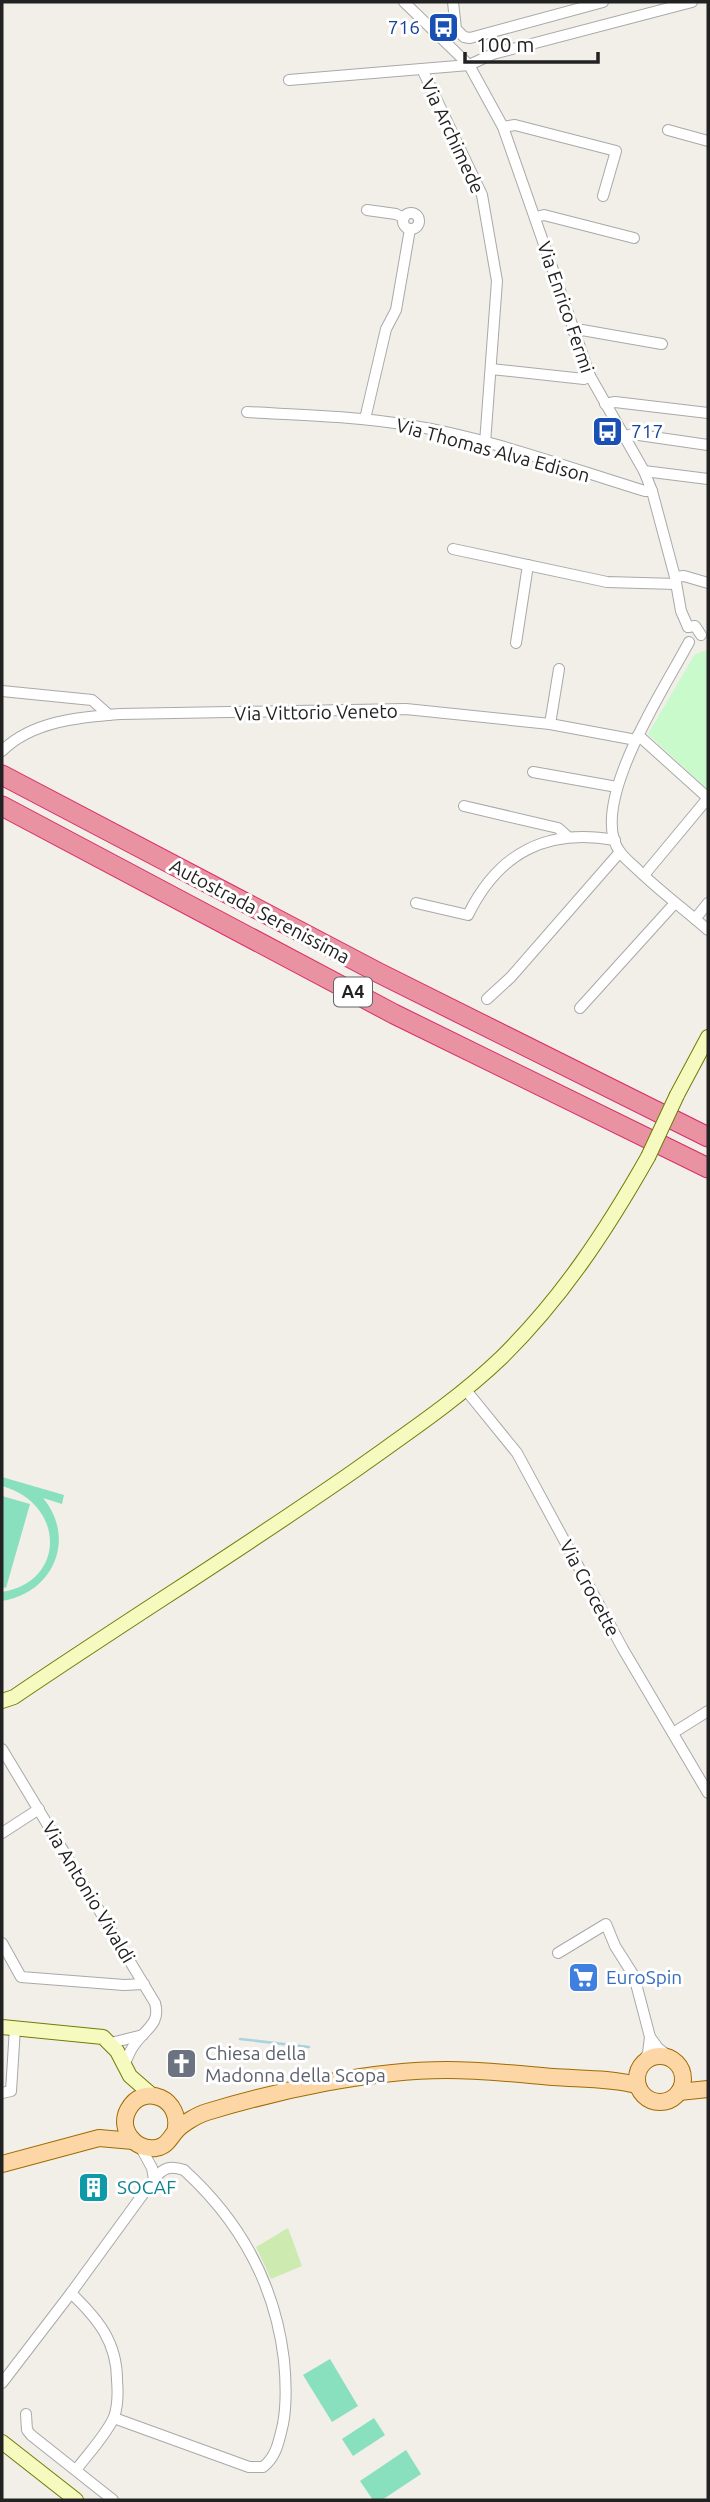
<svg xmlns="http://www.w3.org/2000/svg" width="710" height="2502" viewBox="0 0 710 2502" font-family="Ubuntu,sans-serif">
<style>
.grass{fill:#cdebb0}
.park{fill:#c8facc}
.pitch{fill:#88e0be}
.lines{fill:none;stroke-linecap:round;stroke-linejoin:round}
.stream{stroke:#aad3df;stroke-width:2.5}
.street-casing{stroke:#a9a9a9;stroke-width:12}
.secondary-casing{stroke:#707d05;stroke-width:16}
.primary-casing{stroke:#a06b00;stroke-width:18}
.highway-casing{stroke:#dc2a67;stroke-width:21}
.street{stroke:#fff;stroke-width:10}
.secondary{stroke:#f7fabf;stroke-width:14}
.primary{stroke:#fcd6a4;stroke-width:16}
.highway{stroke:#e892a2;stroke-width:19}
.secondary-bridge-casing{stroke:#707d05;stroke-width:16;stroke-linecap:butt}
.secondary-bridge{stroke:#f7fabf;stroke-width:14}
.labels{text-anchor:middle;stroke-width:6;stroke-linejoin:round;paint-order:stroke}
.shield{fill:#fff;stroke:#646464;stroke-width:2}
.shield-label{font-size:18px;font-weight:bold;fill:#222}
.transit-label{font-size:19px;fill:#164399;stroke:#fff;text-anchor:end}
.street-label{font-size:19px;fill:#222;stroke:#fff}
.shop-label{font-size:19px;fill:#366cbe;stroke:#fff;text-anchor:start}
.worship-label{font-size:19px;fill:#5b616d;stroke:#fff;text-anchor:start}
.culture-label{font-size:19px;fill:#0d838f;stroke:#fff;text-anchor:start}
</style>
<rect width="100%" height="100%" fill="#f2efe9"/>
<path class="grass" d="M288 2228 302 2266 271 2279 256 2247Z"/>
<path class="park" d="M708 650V790L648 734 695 654Z"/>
<g class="pitch">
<path d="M2 1477 64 1495 62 1504 43 1498C77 1539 53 1593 2 1601V1592C66 1582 66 1504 2 1486Z"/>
<path d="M2 1496 30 1504 6 1588 2 1587Z"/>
<path d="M330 2359 358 2406 332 2422 303 2375Z"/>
<path d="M374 2418 385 2435 353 2456 342 2439Z"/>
<path d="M406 2450 421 2474 382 2500H373L360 2481Z"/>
</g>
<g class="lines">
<path class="stream" d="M240 2039 309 2047"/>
<defs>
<g id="street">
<path d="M404 2 469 65 503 127 590 376 644 471 652 491 675 577 681 611 688 627"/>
<path d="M453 2 456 29 464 37 470 38 603 2"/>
<path d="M422 69 482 195 497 281 485 443"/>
<path d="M289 80 469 65 493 54 692 2"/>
<path d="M503 127 515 125 616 151 603 196"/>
<path d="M668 130 708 141"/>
<path d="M367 210 396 214 404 218"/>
<circle cx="411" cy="221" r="8"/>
<path d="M536 217 544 215 634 238"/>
<path d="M573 331 582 330 662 344"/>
<path d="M491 369 584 379 590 376"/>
<path d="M605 404 615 402 708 413"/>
<path d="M247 412C301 415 355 416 408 425 486 437 569 468 645 491H652"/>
<path d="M365 419 386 329 396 310 410 229"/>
<path d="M624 437 632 434 708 445"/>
<path d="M644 471 708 479"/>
<path d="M453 549 607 582 676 584"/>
<path d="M675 577 684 576 708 583"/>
<path d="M688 627 695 626 701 635"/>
<path d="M689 642C666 686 586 806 620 852 625 859 633 865 639 871 661 892 685 910 708 930"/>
<path d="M516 643 528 565"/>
<path d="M2 691 92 700 109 715"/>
<path d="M550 724 559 669"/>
<path d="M638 735 708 798 644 875"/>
<path d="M2 751C32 721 80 717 120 714L406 709 550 724 636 740"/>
<path d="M533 772 617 787"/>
<path d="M464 806 558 828 567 836"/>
<path d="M416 903 468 915C499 852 547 828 615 840"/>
<path d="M695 919 708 903"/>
<path d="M487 999 511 977 620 852"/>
<path d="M580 1008 675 903"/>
<path d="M465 1389 517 1453 623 1649 708 1793"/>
<path d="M673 1733 708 1711"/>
<path d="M2 1749 155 2003C161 2024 145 2029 135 2044 130 2050 127 2058 124 2066"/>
<path d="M2 1833 39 1809"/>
<path d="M2 1943 21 1977 124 1985 144 1984"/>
<path d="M558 1953 606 1924 615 1946 634 1976 650 2037 648 2053 642 2063"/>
<path d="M650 2037 658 2048 676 2062"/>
<path d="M111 2043 143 2035"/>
<path d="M2 2093 11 2091 15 2028"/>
<path d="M140 2146 152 2168 154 2179"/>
<path d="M71 2293C98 2319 117 2342 117 2380 118 2392 118 2406 114 2417 107 2434 87 2455 76 2470"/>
<path d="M2 2383 71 2293 154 2179C163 2168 170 2165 184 2170 240 2221 275 2284 284 2360 286 2381 287 2403 283 2424 279 2440 277 2456 263 2467H249L114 2418"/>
<path d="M26 2414 27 2430 31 2435 113 2500"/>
</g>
<g id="secondary">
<path d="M677 1095 708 1037"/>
<path d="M2 1701 14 1697C126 1621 242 1549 354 1471 404 1435 456 1401 501 1358 562 1298 606 1231 648 1157"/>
<path d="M2 2027 103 2037 117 2051 130 2076 153 2096"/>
<path d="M2 2442 76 2500"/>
</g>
<g id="primary">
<circle cx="660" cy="2079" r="23"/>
<path d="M679 2092 708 2089"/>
<path d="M175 2132C184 2099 143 2081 128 2110 118 2129 135 2151 156 2148 167 2146 169 2139 176 2131 182 2124 197 2115 207 2112 280 2090 371 2070 447 2070 482 2070 518 2074 553 2077 581 2079 609 2078 637 2085"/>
<path d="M2 2164 99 2138 133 2141"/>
</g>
<g id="highway">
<path d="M2 775 379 973 708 1137"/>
<path d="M2 806 394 1014 708 1168"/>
</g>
</defs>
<use href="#street" class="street-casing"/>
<use href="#secondary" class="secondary-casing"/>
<use href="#primary" class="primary-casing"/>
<use href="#highway" class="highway-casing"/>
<use href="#street" class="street"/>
<use href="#secondary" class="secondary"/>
<use href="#primary" class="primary"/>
<use href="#highway" class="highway"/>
<defs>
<path id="secondary-bridge" d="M648 1157 677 1095"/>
</defs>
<use href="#secondary-bridge" class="secondary-bridge-casing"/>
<use href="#secondary-bridge" class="secondary-bridge"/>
</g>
<defs>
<symbol id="bus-square" viewBox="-11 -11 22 22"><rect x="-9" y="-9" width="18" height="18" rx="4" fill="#1a4fb4" stroke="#fff"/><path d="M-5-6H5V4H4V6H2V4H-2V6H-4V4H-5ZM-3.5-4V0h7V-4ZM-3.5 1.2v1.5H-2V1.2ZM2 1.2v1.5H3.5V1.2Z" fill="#fff"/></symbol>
<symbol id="supermarket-square" viewBox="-11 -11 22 22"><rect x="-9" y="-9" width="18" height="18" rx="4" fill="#3f7fe0" stroke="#fff"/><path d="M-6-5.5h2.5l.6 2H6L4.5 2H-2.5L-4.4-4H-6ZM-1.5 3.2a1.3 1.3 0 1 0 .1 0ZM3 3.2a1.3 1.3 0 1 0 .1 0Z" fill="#fff"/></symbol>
<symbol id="church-square" viewBox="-11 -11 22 22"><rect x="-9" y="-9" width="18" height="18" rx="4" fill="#6b7280" stroke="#fff"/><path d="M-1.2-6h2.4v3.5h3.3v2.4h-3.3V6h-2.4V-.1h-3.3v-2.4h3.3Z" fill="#fff"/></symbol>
<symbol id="building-square" viewBox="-11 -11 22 22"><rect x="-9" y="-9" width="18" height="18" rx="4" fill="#0f9aa8" stroke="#fff"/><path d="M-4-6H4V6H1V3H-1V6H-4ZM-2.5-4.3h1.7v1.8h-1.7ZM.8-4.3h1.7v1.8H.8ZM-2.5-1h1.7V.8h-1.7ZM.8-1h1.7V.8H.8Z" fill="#fff"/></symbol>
</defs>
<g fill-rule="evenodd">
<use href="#bus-square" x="426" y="10" width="35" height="35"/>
<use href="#bus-square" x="590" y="414" width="35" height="35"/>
<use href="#supermarket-square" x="566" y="1960" width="35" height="35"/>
<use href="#church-square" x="164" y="2046" width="35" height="35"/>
<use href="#building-square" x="76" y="2170" width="35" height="35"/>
</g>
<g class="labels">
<rect class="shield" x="334" y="977.5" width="38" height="29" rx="5"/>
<g class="shield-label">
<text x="353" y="998">A4</text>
</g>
<g class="transit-label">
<text x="420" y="34">716</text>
<text x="631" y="438" text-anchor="start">717</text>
</g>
<g class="street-label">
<text transform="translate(453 136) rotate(65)" y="7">Via Archimede</text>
<text transform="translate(566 307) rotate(71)" y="7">Via Enrico Fermi</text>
<text transform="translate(493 450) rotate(15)" y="7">Via Thomas Alva Edison</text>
<text transform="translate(316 712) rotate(-1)" y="7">Via Vittorio Veneto</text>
<text transform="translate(260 911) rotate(28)" y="7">Autostrada Serenissima</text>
<text transform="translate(590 1588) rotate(62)" y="7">Via Crocette</text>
<text transform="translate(89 1892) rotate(59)" y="7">Via Antonio Vivaldi</text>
</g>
<g class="shop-label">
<text x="606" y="1984">EuroSpin</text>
</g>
<g class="worship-label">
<text x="205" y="2060">Chiesa della<tspan x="205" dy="22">Madonna della Scopa</tspan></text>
</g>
<g class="culture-label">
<text x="117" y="2194">SOCAF</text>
</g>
</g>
<rect width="710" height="2502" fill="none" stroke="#222222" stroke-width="7"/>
<path d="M465 52v10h133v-10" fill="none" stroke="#222222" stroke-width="3.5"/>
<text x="476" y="52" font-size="21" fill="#222222" stroke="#ffffff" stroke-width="5" paint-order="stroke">100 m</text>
</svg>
